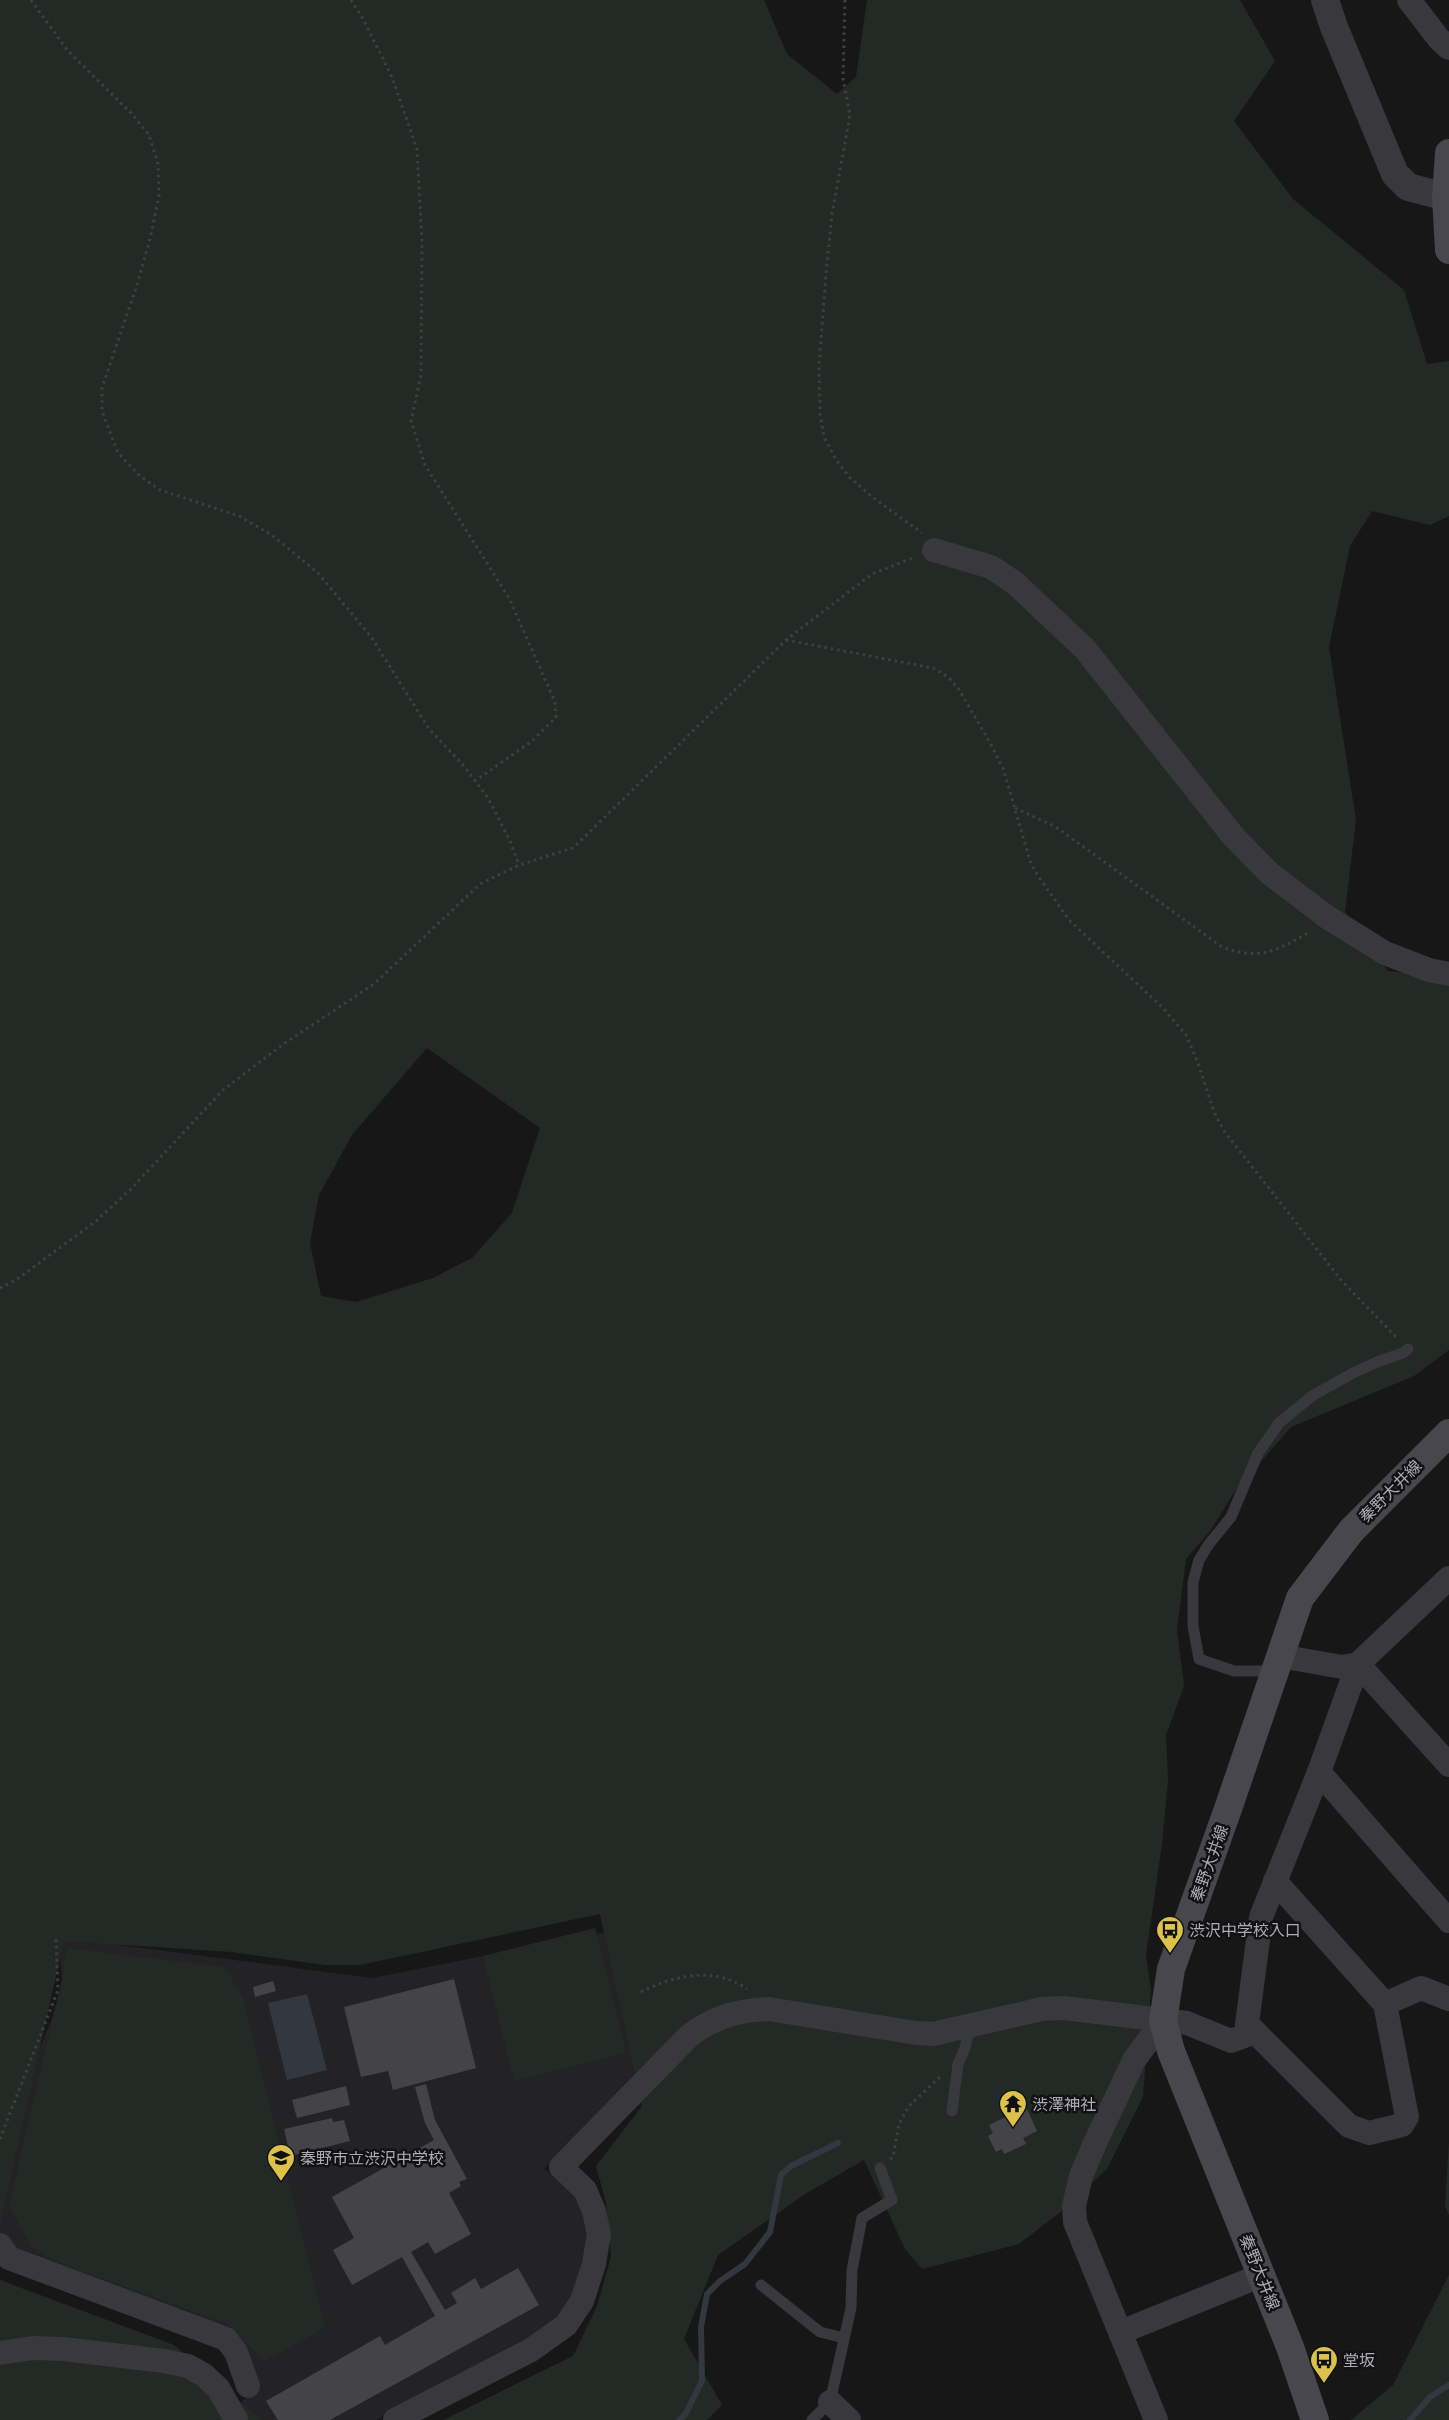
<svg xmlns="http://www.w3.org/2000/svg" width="1449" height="2420" viewBox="0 0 1449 2420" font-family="'Public Sans','Noto Sans JP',sans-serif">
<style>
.built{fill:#232325}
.green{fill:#232a25;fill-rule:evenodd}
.water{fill:#323740}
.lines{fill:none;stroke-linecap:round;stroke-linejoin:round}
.stream{stroke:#323740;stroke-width:6}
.building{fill:#444448}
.path{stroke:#3e3f44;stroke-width:3;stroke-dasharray:2.5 4;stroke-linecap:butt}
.service{stroke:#38383d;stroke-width:11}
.minor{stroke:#38383d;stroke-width:24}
.tertiary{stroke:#38383d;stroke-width:28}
.secondary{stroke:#47474d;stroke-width:28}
.labels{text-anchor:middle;stroke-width:5;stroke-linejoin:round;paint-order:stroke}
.street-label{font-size:16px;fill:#abacb7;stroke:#121213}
.poi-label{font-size:16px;fill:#abacb7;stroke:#121213;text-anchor:start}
</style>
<rect width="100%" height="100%" fill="#171718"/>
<path class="built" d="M605 1932 636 2076 544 2169 579 2194 591 2230 573 2301 547 2330 376 2420H242L239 2413 242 2401 259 2391 238 2345 8 2249 0 2233V2146L63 1991 58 1937 372 1978Z"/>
<g class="green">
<path d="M0 0H764L787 54 837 94 856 77 867 0H1240L1275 61 1234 121 1293 199 1404 290 1427 364 1449 361V516L1430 525 1372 511 1350 546 1329 647 1356 820 1345 912 1388 971 1449 977V1350L1414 1376 1291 1427 1233 1494 1211 1530 1186 1559 1177 1630 1184 1686 1166 1735 1168 1780 1162 1844 1146 1955 1151 1990 1143 2097 1107 2169 1059 2213 1019 2244 922 2269 905 2249 864 2160 805 2194 718 2255 684 2339 722 2405 707 2420H443L573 2356 597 2306 611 2257 606 2203 596 2166 642 2106 600 1914 360 1965H325L231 1952 64 1941 0 2224ZM427 1048 540 1128 512 1213 472 1258 433 1278 356 1302 321 1296 310 1243 319 1195 352 1135Z"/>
<path d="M595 1928 626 2053 514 2081 483 1956Z"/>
<path d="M67 1948 224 1967 243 1997 325 2328 264 2361 228 2324 54 2261 31 2247 9 2205 62 1979Z"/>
<path d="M1449 2141V2215L1445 2206Z"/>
<path d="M1449 2275V2420H1351L1393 2385Z"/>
<path d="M0 2280 174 2345 261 2420H0Z"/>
</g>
<path class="water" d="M307 1994 327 2070 287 2080 268 2003Z"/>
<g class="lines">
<g class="stream">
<path d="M679 2420 685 2415 702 2381 701 2327 707 2294 720 2281 745 2264 770 2232 781 2175 791 2166 838 2143"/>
<path d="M1410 2420 1430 2397 1449 2385"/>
</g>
</g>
<g class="building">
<path d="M454 1979 476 2068 393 2090 388 2071 361 2077 344 2007Z"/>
<path d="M273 1981 276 1991 255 1997 253 1987Z"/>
<path d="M426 2084 435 2120 467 2179 459 2182 461 2186 449 2193 471 2234 435 2254 428 2242 411 2252 445 2310 457 2303 451 2293 475 2278 481 2289 518 2268 539 2305 330 2420H278L266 2401 380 2336 385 2345 435 2316 402 2257 352 2285 333 2250 354 2238 332 2197 434 2140 425 2123 415 2087Z"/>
<path d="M346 2086 350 2105 297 2118 292 2100Z"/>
<path d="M1026 2107 1037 2131 1023 2138 1026 2144 1004 2154 1002 2149 996 2152 988 2136 993 2133 989 2125Z"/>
<path d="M332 2118 333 2122 344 2120 350 2141 290 2156 284 2129Z"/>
</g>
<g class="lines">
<g class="path">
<path d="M31 0 68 51 132 114 149 135 158 164 159 196 150 239 137 285 102 388V411L118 453 140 476 160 490 239 516 272 535 318 573 372 638 429 729 464 766 488 798 510 841 519 865"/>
<path d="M351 0 362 17 392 77 417 149 422 243 421 375 411 421 425 465 509 598 555 702 556 717 532 741 475 781"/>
<path d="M845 0 843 79 850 115 832 214 826 274 819 366 820 413 824 437 835 458 849 477 871 496 922 533"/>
<path d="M786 640 933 668 948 677 958 688 988 739 1003 768 1030 861 1038 876 1069 920 1164 1009 1186 1035 1198 1063 1214 1112 1224 1131 1341 1280 1397 1338"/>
<path d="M1015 808 1056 827 1222 947C1260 961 1276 951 1310 932"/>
<path d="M0 1288 16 1280 96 1221 130 1190 223 1090 282 1045 374 984 480 884 519 865 573 848 786 640 872 574 915 557"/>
<path d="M641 1992C675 1975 714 1966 747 1989"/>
<path d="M0 2139 58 1990 56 1938"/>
<path d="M890 2159 893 2157 899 2124 909 2106 941 2076"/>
</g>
<g class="service">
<path d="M1275 1671H1234L1199 1659 1193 1626V1582L1199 1560 1209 1544 1231 1517 1258 1453 1279 1423 1312 1396 1353 1373 1377 1362 1403 1353 1408 1349"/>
<path d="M952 2111 958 2064 965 2048 970 2025"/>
<path d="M761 2285 820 2332 844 2338"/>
<path d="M812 2420 830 2402 851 2308 852 2270 862 2218 892 2200 880 2168"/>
</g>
<g class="minor">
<path d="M1409 0 1439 39 1449 48"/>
<path d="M934 550 991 567 1015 583 1085 649 1233 836 1269 873 1327 917 1385 953 1429 970 1449 974"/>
<path d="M1280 1656 1342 1667 1358 1664 1449 1578"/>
<path d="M1319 1772 1449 1921"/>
<path d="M1275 1881 1385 2004 1407 2117 1402 2125 1369 2133 1349 2126 1247 2024 1261 1917 1319 1772 1358 1664 1449 1765"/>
<path d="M1385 2004 1421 1988 1449 1999"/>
<path d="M0 2245 9 2258 226 2339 236 2352 248 2386"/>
<path d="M1121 2332 1262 2275"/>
<path d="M0 2353 33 2348 63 2349 164 2361 188 2366 204 2375 218 2388 236 2420"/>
<path d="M830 2402 849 2420"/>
<path d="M395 2420 531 2350 566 2325 582 2301 594 2264 599 2234 594 2211 585 2190 561 2167 689 2036C714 2017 738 2010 769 2009L916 2033 933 2034 1042 2009 1064 2008 1187 2023 1231 2041 1255 2032"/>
<path d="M1156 2420 1075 2222 1074 2206 1081 2176 1095 2143 1134 2060 1163 2021"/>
</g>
<path class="tertiary" d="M1325 0 1334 27 1395 174 1408 187 1446 197"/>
<g class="secondary">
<path d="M1449 153 1446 197 1449 250"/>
<path d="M1315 2420 1290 2347 1171 2051 1163 2021 1171 1969 1229 1806 1300 1598 1351 1531 1449 1433"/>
</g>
</g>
<defs>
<symbol id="bus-pin" viewBox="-11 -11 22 30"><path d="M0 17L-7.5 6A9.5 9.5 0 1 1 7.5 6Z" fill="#dcc24b" stroke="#121213"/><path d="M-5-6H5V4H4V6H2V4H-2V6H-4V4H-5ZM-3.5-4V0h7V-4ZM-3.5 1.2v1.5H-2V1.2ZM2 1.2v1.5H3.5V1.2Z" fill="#111"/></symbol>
<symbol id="temple-pin" viewBox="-11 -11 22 30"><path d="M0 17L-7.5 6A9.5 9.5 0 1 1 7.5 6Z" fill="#dcc24b" stroke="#121213"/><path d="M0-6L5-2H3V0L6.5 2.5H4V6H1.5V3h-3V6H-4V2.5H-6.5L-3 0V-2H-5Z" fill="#111"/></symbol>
<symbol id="school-pin" viewBox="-11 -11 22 30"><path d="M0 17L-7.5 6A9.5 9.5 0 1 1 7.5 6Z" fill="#dcc24b" stroke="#121213"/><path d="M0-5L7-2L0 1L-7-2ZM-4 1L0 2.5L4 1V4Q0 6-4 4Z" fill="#111"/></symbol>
</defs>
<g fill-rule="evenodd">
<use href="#bus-pin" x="1154" y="1914" width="32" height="43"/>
<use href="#temple-pin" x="997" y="2088" width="32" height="43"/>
<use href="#school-pin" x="265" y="2142" width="32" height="43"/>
<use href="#bus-pin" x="1308" y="2344" width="32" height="43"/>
</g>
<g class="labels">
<g class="street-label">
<text transform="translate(1390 1491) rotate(-45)" y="6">秦野大井線</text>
<text transform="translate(1209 1863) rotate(-70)" y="6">秦野大井線</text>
<text transform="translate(1260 2272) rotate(68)" y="6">秦野大井線</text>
</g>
<g class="poi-label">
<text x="1189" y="1936">渋沢中学校入口</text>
<text x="1032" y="2110">渋澤神社</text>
<text x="300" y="2164">秦野市立渋沢中学校</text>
<text x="1343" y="2366">堂坂</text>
</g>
</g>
</svg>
